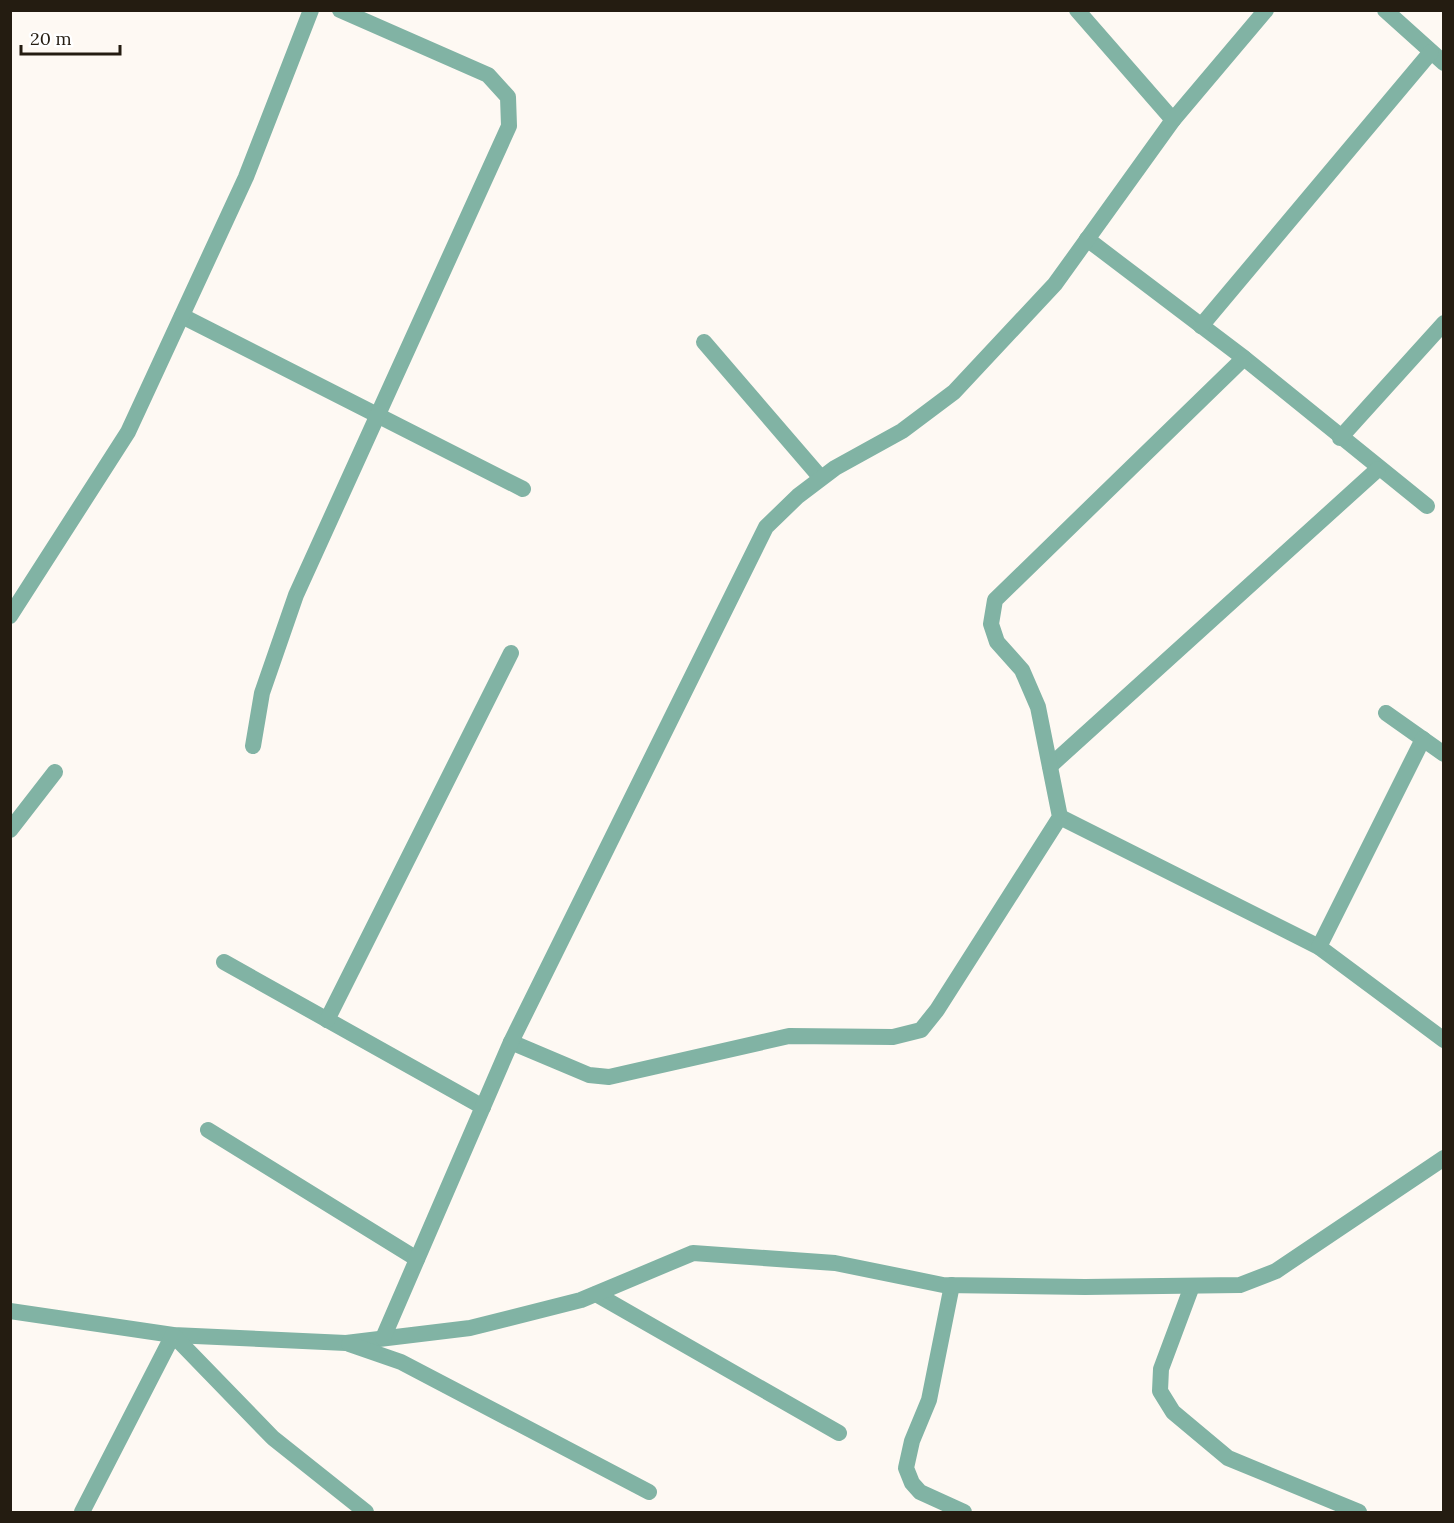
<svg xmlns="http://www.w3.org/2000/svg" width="1454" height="1523" viewBox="0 0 1454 1523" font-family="Lora,serif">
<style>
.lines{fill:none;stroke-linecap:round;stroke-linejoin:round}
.minor{stroke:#81b3a4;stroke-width:16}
</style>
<rect width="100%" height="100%" fill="#fef9f3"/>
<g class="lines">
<g class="minor">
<path d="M1077 10 1173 120"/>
<path d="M1385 10 1444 63"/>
<path d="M1087 239 1244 358 1427 506"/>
<path d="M182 316 523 489"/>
<path d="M1201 326 1431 52"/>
<path d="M704 342 821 478"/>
<path d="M1340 438 1444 323"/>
<path d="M10 616 128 432 246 177 311 10"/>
<path d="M1386 713 1444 754"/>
<path d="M253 746 262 693 296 595 509 126 508 97 488 75 340 10"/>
<path d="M1050 766 1378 469"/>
<path d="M1060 817 1319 947 1444 1040"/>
<path d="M10 830 55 772"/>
<path d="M1319 947 1423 739"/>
<path d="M224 962 483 1107"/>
<path d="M327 1020 511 653"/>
<path d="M511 1042 589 1075 609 1077 789 1036 893 1037 921 1030 937 1010 1060 817 1038 707 1022 670 997 642 991 624 995 600 1244 358"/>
<path d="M208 1130 417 1259"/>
<path d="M952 1285 929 1400 912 1441 906 1468 912 1483 920 1492 964 1512"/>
<path d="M1192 1286 1161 1369 1160 1391 1173 1412 1228 1458 1359 1512"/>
<path d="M596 1294 839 1433"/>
<path d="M10 1311 173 1335 346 1343 470 1328 581 1300 693 1253 835 1263 943 1285 1085 1287 1240 1285 1276 1271 1444 1158"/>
<path d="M383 1338 511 1042 766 527 798 496 835 468 902 431 954 392 1055 284 1173 120 1266 10"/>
<path d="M349 1344 401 1362 649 1492"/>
<path d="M82 1512 173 1335 273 1438 366 1512"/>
</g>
</g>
<rect width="1454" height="1523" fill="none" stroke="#241c11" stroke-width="24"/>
<path d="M21 45v9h99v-9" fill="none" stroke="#241c11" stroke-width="3"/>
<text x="30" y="45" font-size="18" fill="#241c11" stroke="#ffffff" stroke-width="4.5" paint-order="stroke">20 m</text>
</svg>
